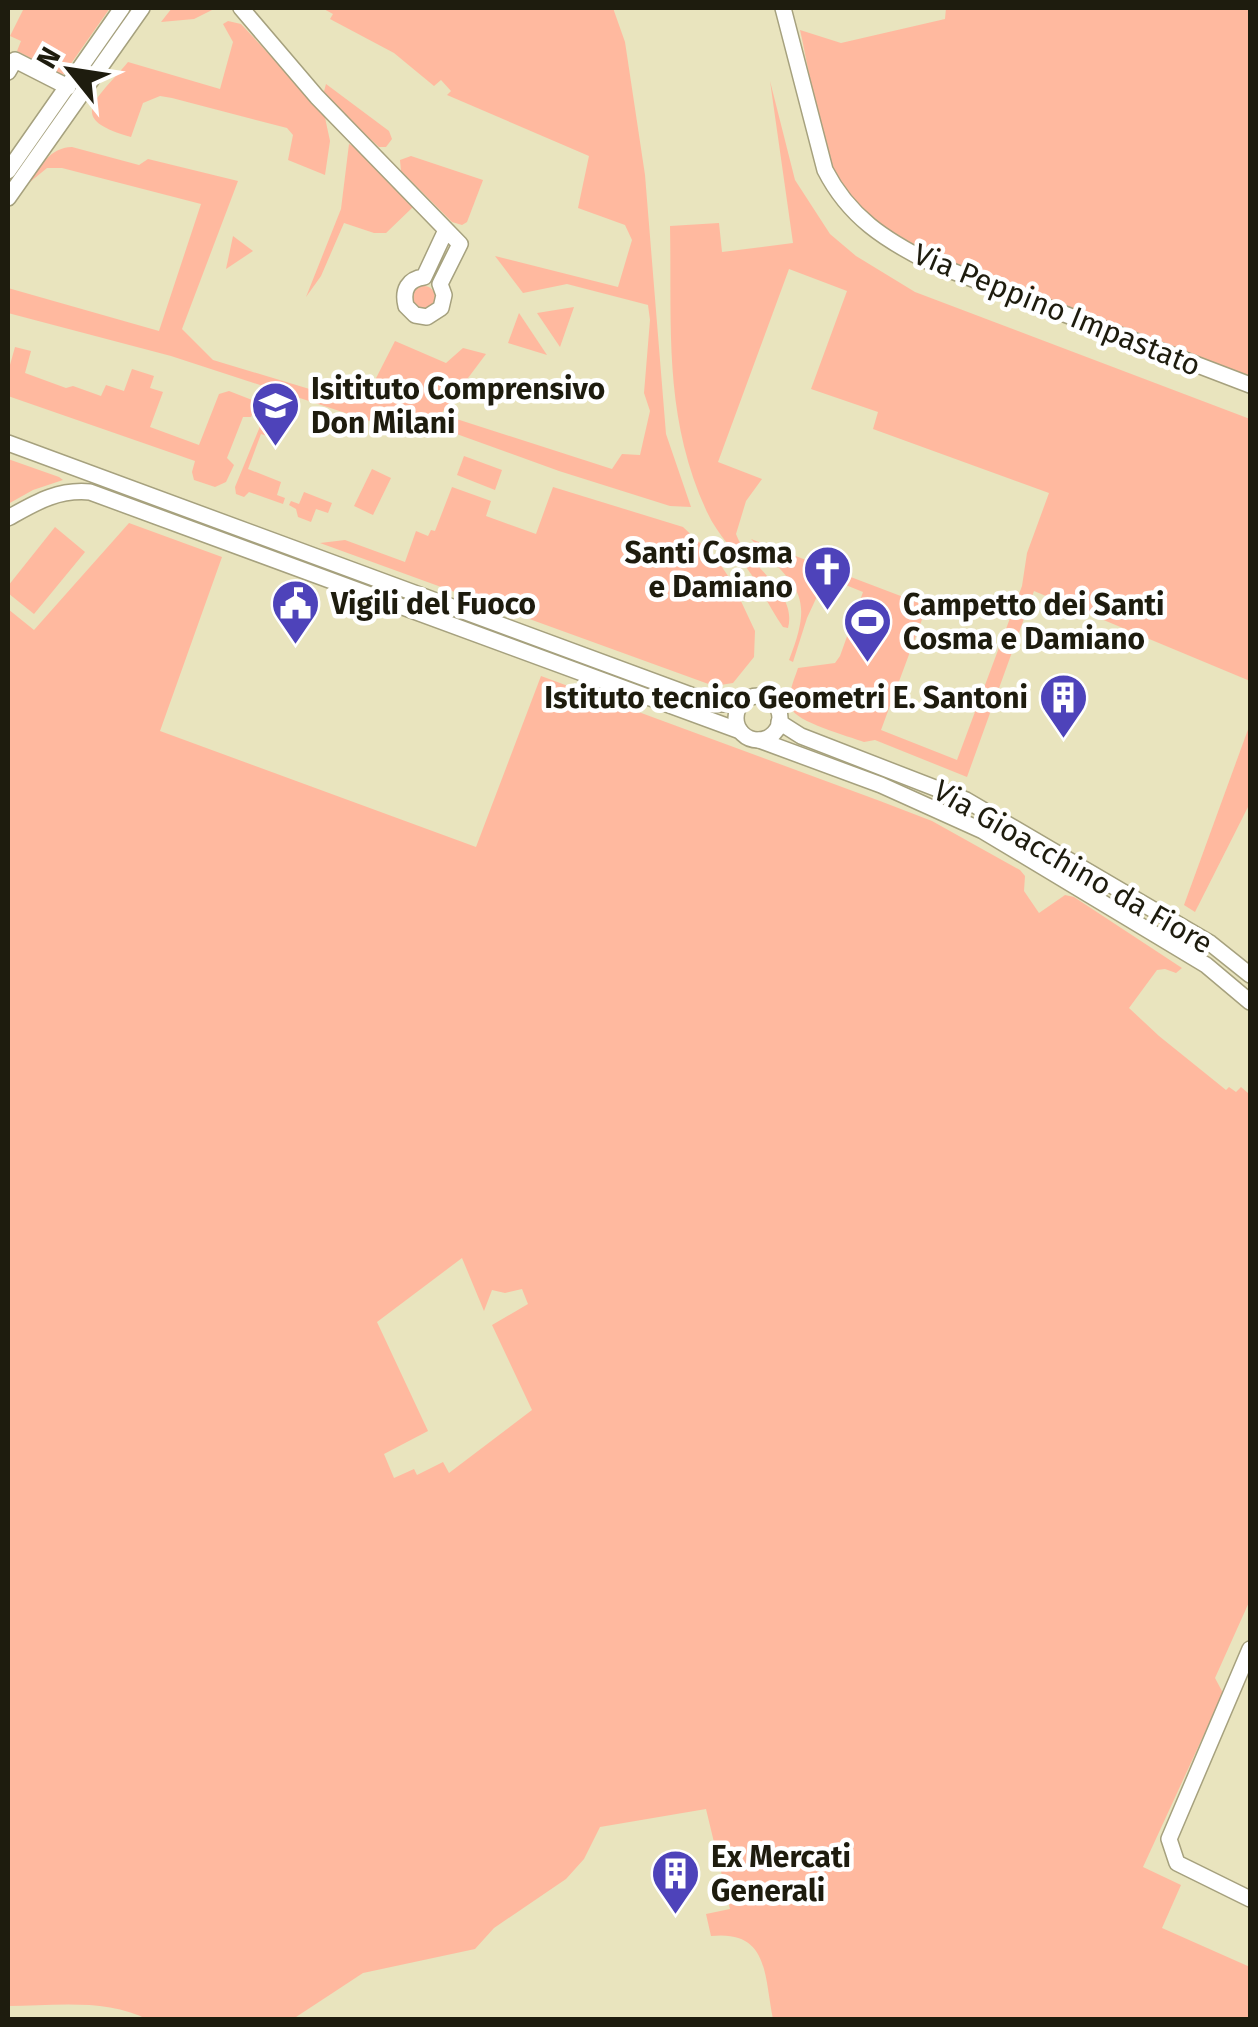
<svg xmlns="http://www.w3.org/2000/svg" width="1258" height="2027" viewBox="0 0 1258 2027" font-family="'Fira Sans',sans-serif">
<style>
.green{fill:#ffb99f;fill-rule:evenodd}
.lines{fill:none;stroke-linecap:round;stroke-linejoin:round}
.minor-casing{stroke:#a6a17e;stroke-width:18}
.minor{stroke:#fff;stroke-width:15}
.labels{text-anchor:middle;stroke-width:9;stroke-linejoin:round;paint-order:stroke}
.street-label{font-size:30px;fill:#1e1c0e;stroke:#fff}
.poi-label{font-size:30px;font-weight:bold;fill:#1e1c0e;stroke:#fff;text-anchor:start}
</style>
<rect width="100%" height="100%" fill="#e9e4be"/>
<g class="green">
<path d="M24 8H110L63 75 17 51 21 41 10 36Z"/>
<path d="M172 8H216L194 19 161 22Z"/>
<path d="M322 8H613L625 42 645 175 666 434 691 507 670 506 559 471 379 406 373 422 171 356 8 313V288L159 331 201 204 62 168H47L30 182C42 165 49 148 72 147L139 165 148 159 238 181 182 329 213 360 326 394 340 381 371 388 395 341 446 363 463 348 486 354 441 414 612 469 622 454 640 455 650 411 644 393 650 320 648 305 567 284 523 293 495 256 618 287 632 240 625 225 578 208 589 156 447 95 451 91 441 80 434 86 394 53 330 19 333 14Z"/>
<path d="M946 8H1250V376C1191 354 1132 331 1072 308 1006 283 887 247 845 191 823 163 809 68 800 30L841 43 945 19Z"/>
<path d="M228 21 241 24 324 113 330 141 325 175 288 160 293 135 287 128 172 98 160 96 143 103 131 137C64 118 97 100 128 62L220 89 233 42 223 24Z"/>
<path d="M770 81 795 180 830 234 856 256 915 292 1250 419V681L1034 591 967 777 875 740 864 742C848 736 796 722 791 708 787 695 794 680 798 668L835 663 840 656 863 592 826 577 807 618 793 662 789 660C816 592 796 587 751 539L927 606 881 730 957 760 1022 586 1027 553 1049 493 873 429 878 412 811 389 847 291 789 269 718 462 762 479 746 501 736 534C747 566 798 591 788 628L783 627C771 610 762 591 751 574 737 553 718 536 707 512 663 416 672 329 670 226L719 223 722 252 793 243Z"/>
<path d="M326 84 389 131 392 139 386 147H379L323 95Z"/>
<path d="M349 144 359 149 413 207 386 233H374L344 223 321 276 306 297 341 209Z"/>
<path d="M411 156 483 180 467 222 462 225 452 222 401 171 400 160Z"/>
<path d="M233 236 253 251 226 269Z"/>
<circle cx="424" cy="297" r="11"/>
<path d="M574 307 560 347 537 313Z"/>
<path d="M519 313 547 355 508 343Z"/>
<path d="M15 347 31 351 25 373 66 388 73 386 101 396 106 385 124 391 132 369 154 376 150 388 163 392 150 427 199 445 219 394 229 391 257 402 251 417H243L227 458 234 465 226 482 215 487 194 480 192 472 195 461 8 396V372Z"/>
<path d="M268 407 289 414 280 440 261 434 248 469 281 482 277 495 285 498 283 504 249 492 244 497 236 494 235 487Z"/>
<path d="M464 456 502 470 495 490 457 475Z"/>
<path d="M8 459 59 477 63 480 33 490 8 504Z"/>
<path d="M372 469 391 478 373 515 354 506Z"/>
<path d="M452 487 491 501 486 516 536 534 553 487 683 527 716 558 732 582 755 631 754 657 733 683 714 686 320 543 345 540 405 562 416 531 428 536 431 530 435 531Z"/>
<path d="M304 492 332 503 328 513 316 509 311 522 298 517 296 509 289 505 291 501 299 504Z"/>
<path d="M129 523 222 557 160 731 476 847 541 676 880 801 932 821 1020 870 1025 876 1024 891 1039 913 1065 895 1074 897 1182 968 1176 973 1165 969 1157 970 1129 1008 1159 1036 1226 1090 1229 1087 1236 1092 1241 1087 1248 1093 1250 1091V1600L1215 1678 1223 1693 1143 1867 1181 1885 1162 1928 1250 1967V2019H773C764 1975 769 1930 711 1936L706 1914 730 1909 706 1809 600 1827 584 1859 566 1879 494 1928 475 1949 363 1973 293 2019 148 2020C108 1998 53 2006 8 2006V609L34 630ZM462 1258 484 1311 492 1290 505 1293 522 1289 528 1304 492 1325 532 1410 449 1473 443 1462 417 1475 414 1469 394 1478 384 1454 428 1431 377 1322Z"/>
<path d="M55 527 85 552 34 614 8 593V586Z"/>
<path d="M1250 724V803L1195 912 1184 905Z"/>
</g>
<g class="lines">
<defs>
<g id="minor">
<path d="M241 8 317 97 460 244 440 284 444 295 441 308 427 317 415 315 406 306C402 290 408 279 424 277L446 230"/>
<path d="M783 8 825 170C849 217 885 240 931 263L1250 385"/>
<path d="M8 72 15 60 68 87"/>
<path d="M8 171 122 8"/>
<path d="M8 198 142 8"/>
<path d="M8 443 715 704H741"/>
<path d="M8 518C35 503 57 489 90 492L740 731"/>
<circle cx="758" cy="718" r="22"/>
<path d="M779 722 801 736 966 800 1210 943 1250 975"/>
<path d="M759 740 881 785 983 831 1206 965 1250 1002"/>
<path d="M1250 1649 1169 1839 1177 1863 1250 1899"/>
</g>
</defs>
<use href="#minor" class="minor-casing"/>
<use href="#minor" class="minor"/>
</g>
<defs>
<symbol id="school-pin" viewBox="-11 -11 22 30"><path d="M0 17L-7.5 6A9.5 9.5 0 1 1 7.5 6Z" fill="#4e43ba" stroke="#fff"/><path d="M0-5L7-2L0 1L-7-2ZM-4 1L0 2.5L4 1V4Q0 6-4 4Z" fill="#fff"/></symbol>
<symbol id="church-pin" viewBox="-11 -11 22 30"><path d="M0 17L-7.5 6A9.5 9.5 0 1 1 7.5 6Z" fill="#4e43ba" stroke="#fff"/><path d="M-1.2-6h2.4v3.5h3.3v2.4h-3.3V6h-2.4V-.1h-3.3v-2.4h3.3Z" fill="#fff"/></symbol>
<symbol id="civic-pin" viewBox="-11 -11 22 30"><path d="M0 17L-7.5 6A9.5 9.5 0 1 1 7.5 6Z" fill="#4e43ba" stroke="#fff"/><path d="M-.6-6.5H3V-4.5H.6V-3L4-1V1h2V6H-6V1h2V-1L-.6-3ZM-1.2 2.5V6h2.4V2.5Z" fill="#fff"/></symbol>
<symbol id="stadium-pin" viewBox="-11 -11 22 30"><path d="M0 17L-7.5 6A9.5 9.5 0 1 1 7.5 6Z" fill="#4e43ba" stroke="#fff"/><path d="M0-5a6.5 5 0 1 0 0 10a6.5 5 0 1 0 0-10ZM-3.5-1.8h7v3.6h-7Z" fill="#fff"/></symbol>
<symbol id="building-pin" viewBox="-11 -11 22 30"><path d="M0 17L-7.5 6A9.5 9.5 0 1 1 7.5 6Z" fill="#4e43ba" stroke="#fff"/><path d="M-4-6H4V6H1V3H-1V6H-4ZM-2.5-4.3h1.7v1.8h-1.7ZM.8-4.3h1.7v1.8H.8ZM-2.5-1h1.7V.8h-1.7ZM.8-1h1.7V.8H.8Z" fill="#fff"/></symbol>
</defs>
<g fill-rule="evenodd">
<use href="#school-pin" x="248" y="378" width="55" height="75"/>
<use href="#church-pin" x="800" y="542" width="55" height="75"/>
<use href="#civic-pin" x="268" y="576" width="55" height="75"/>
<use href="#stadium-pin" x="840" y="594" width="55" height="75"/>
<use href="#building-pin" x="1036" y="670" width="55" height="75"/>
<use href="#building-pin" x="648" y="1846" width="55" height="75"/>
</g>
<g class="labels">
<g class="street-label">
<text transform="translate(1057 310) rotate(22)" y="10">Via Peppino Impastato</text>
<text transform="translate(1073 867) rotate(30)" y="10">Via Gioacchino da Fiore</text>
</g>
<g class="poi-label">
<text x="311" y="399">Isitituto Comprensivo<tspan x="311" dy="34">Don Milani</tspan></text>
<text x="793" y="563" text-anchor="end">Santi Cosma<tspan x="793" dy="34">e Damiano</tspan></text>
<text x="331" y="614">Vigili del Fuoco</text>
<text x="903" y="615">Campetto dei Santi<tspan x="903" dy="34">Cosma e Damiano</tspan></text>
<text x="1028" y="708" text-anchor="end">Istituto tecnico Geometri E. Santoni</text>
<text x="711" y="1867">Ex Mercati<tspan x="711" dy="34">Generali</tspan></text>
</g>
</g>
<rect width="1258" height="2027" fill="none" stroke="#1e1c0e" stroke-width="20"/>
<g transform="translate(70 70) rotate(300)" stroke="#ffffff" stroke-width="8" paint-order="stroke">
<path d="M0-8L18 38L0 25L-18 38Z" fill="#1e1c0e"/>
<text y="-15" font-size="28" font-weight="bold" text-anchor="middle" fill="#1e1c0e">N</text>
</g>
</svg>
